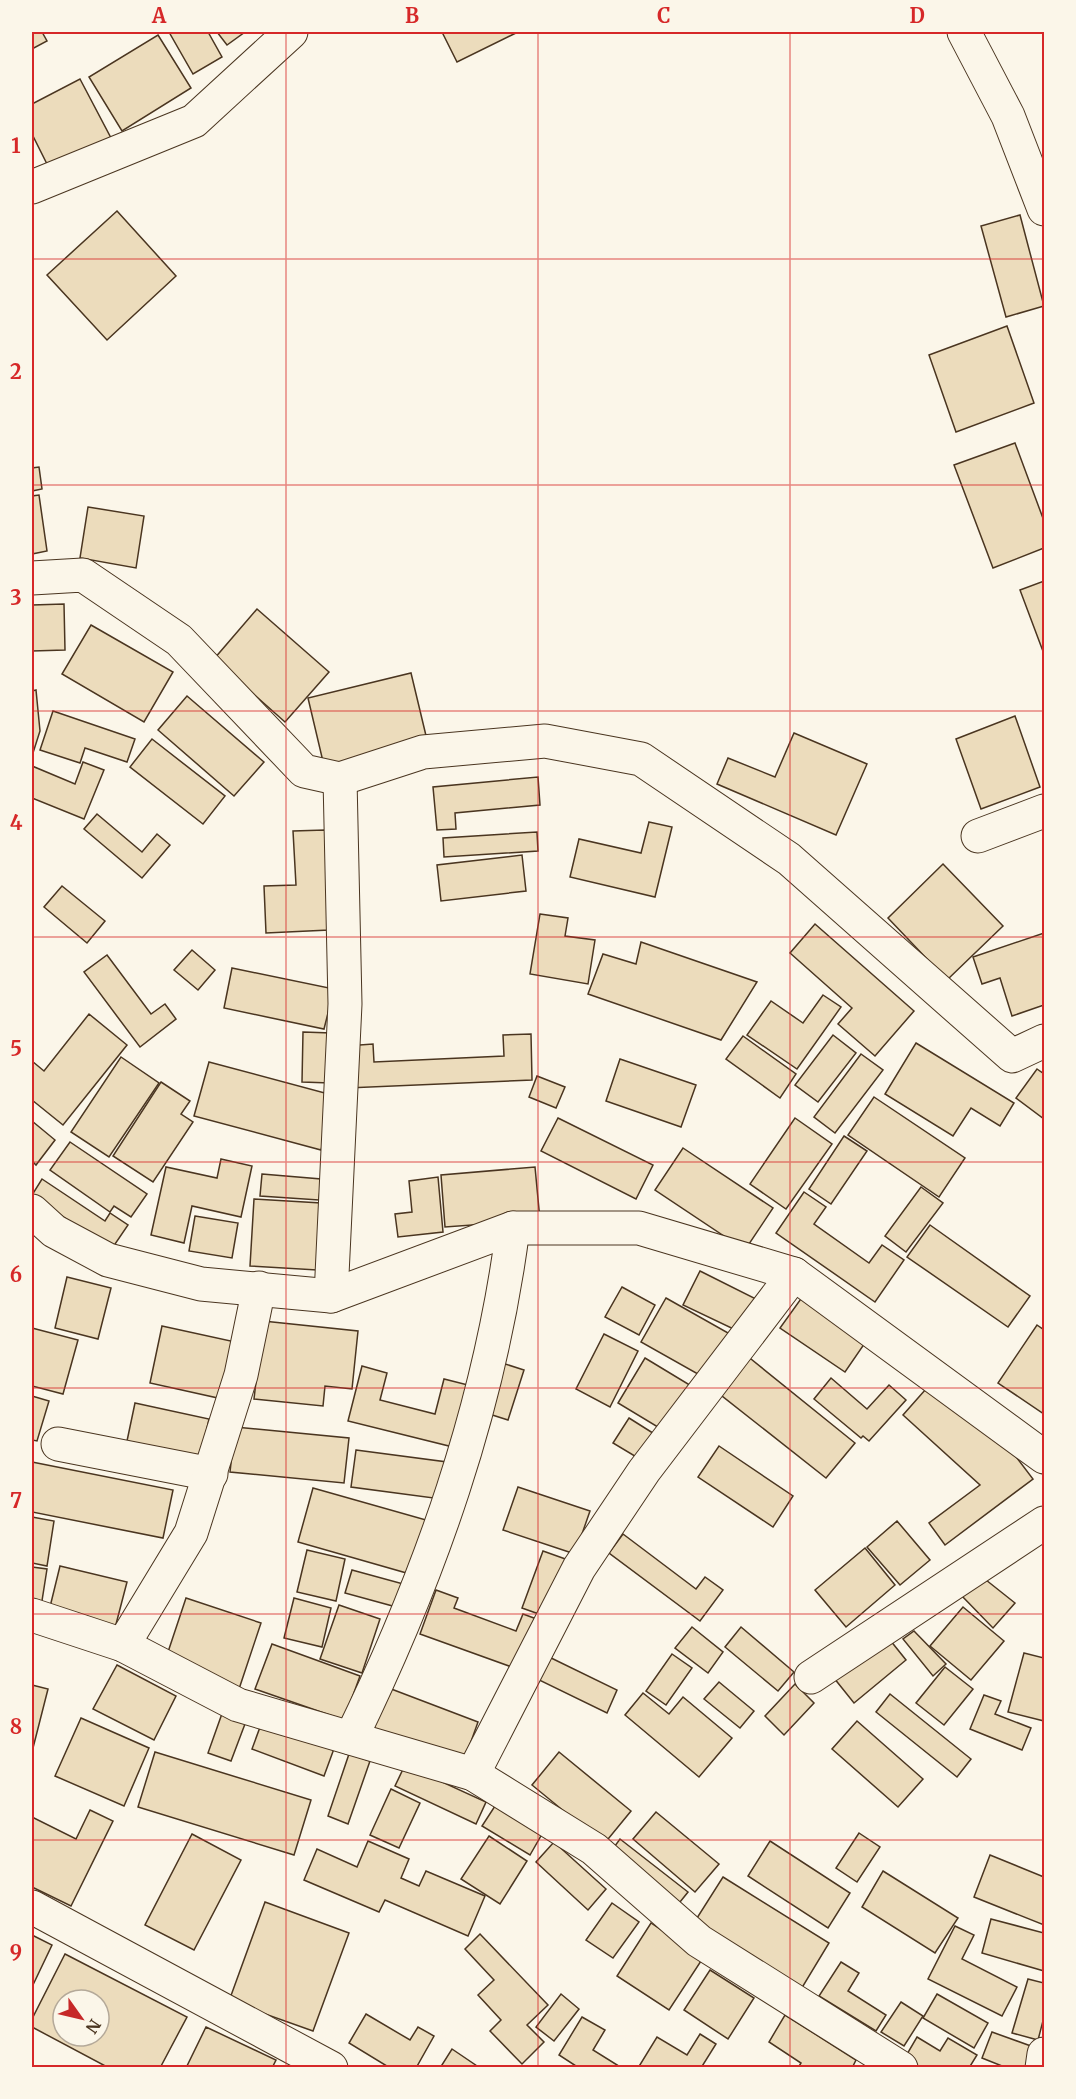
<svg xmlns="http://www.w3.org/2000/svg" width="1076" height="2099" viewBox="0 0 1076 2099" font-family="Merriweather,serif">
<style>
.building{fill:#ecdcbc;stroke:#4a3520;stroke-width:1.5;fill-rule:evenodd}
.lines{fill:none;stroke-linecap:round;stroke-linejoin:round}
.minor-casing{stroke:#4a3520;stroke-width:35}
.minor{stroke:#fbf6e9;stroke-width:33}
.grid{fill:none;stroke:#d62828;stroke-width:1.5;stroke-opacity:0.55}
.neatline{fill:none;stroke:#d62828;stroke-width:2}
.grid-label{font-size:20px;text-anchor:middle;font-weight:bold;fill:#d62828}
</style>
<rect width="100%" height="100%" fill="#fbf6e9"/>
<g class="building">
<path d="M32 32H42L47 41 32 49Z"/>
<path d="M169 32H208L222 57 193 74Z"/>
<path d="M217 32H245L227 45Z"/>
<path d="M442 32H518L457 62Z"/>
<path d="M158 35 191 88 122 131 89 77Z"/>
<path d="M80 79 111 138 50 170 32 134V104Z"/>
<path d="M117 211 176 276 107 340 47 275Z"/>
<path d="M1020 215 1044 306 1006 317 981 226Z"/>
<path d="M1007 326 1034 403 956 432 929 355Z"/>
<path d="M1015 443 1044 521V548L993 568 954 465Z"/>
<path d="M39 467 42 489 32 491V468Z"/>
<path d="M39 495 47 551 32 554V496Z"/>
<path d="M88 507 144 516 136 568 80 558Z"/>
<path d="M1044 581V654L1020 590Z"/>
<path d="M64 604 65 650 32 651V605Z"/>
<path d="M257 609 329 672 285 722 214 659Z"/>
<path d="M91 625 173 672 144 722 62 674Z"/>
<path d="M411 673 428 744 325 770 308 698Z"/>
<path d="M36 690 40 731 32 756V691Z"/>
<path d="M187 696 264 762 234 796 158 730Z"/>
<path d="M53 711 135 739 127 762 85 748 80 763 40 750Z"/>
<path d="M1015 716 1040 787 981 809 956 739Z"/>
<path d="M794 733 867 764 836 835 717 784 728 758 775 777Z"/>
<path d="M152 739 225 796 203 824 130 767Z"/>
<path d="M83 762 104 770 84 819 32 798V766L75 784Z"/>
<path d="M538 777 540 805 455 813 456 829 437 830 433 787Z"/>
<path d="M97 814 142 852 157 834 170 845 142 878 84 829Z"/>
<path d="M649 822 672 827 655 897 570 877 579 839 641 853Z"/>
<path d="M325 830 329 930 266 933 264 886 296 885 293 831Z"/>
<path d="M537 832 538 851 444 857 443 838Z"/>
<path d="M522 855 526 891 441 901 437 865Z"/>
<path d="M943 864 1003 926 947 980 888 918Z"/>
<path d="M62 886 105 921 87 943 44 907Z"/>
<path d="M540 914 568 918 565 936 595 940 588 984 530 974Z"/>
<path d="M815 924 914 1011 875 1056 838 1024 852 1008 790 953Z"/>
<path d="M1044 933V1005L1012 1016 1000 978 982 984 973 957Z"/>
<path d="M641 942 757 982 721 1040 588 994 603 954 636 964Z"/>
<path d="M192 950 215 970 198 990 174 970Z"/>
<path d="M107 955 151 1014 165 1004 176 1019 140 1047 84 972Z"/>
<path d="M232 968 334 989 324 1029 224 1008Z"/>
<path d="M823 995 841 1007 797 1069 747 1035 771 1001 803 1023Z"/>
<path d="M89 1014 127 1045 63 1125 32 1100V1061L44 1071Z"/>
<path d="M303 1032 331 1033 330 1083 302 1082Z"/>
<path d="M531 1034 532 1080 347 1088 346 1046 373 1044 374 1062 504 1056 503 1035Z"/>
<path d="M833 1035 856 1053 818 1102 795 1085Z"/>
<path d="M743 1036 796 1074 780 1098 726 1059Z"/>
<path d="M916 1043 1014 1103 1000 1126 971 1108 953 1136 885 1094Z"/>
<path d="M861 1054 883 1070 835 1133 814 1117Z"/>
<path d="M121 1057 159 1083 109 1157 71 1132Z"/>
<path d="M620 1059 696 1085 681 1127 606 1101Z"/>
<path d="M209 1062 336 1096 321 1150 194 1116Z"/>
<path d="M1037 1069 1044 1074V1119L1016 1098Z"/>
<path d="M537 1076 565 1087 556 1108 529 1097Z"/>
<path d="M161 1082 190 1101 181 1114 193 1122 153 1182 113 1156Z"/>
<path d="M874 1097 965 1158 939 1197 848 1135Z"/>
<path d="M558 1118 653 1165 636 1199 541 1151Z"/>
<path d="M795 1118 832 1144 786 1209 750 1184Z"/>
<path d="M32 1121 55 1140 36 1165 32 1161Z"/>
<path d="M844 1136 867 1151 831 1204 809 1189Z"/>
<path d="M70 1142 147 1194 131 1217 114 1206 110 1212 50 1170Z"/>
<path d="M683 1148 773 1208 745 1250 655 1190Z"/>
<path d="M221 1159 252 1166 241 1217 192 1206 184 1243 151 1235 166 1167 217 1178Z"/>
<path d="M535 1167 540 1220 445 1227 441 1175Z"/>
<path d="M262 1174 321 1179 319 1200 260 1196Z"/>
<path d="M438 1177 443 1232 398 1237 395 1214 412 1212 409 1181Z"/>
<path d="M42 1179 105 1221 110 1213 128 1225 111 1250 32 1195Z"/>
<path d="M921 1187 943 1203 906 1252 885 1236Z"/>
<path d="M804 1192 826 1207 814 1224 869 1263 882 1245 904 1260 875 1302 776 1233Z"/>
<path d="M254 1199 321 1203 317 1270 250 1266Z"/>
<path d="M195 1216 238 1223 232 1258 189 1251Z"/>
<path d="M930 1225 1030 1296 1008 1327 907 1257Z"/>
<path d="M700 1271 760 1301 744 1334 683 1305Z"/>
<path d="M67 1277 111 1288 98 1339 55 1328Z"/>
<path d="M622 1287 655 1305 639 1335 605 1317Z"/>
<path d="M803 1296 867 1340 845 1372 780 1328Z"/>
<path d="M666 1298 737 1338 712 1382 641 1342Z"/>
<path d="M263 1321 358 1331 352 1389 325 1386 323 1406 254 1399Z"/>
<path d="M1037 1325 1044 1330V1414L998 1383Z"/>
<path d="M162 1326 240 1343 227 1400 150 1383Z"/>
<path d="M32 1328 78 1340 63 1394 32 1386Z"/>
<path d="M604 1334 638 1351 610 1407 576 1389Z"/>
<path d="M746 1355 855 1443 826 1478 717 1392Z"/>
<path d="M645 1358 698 1390 671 1435 618 1403Z"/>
<path d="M502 1363 524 1370 508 1420 486 1413Z"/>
<path d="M362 1366 387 1373 380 1400 435 1414 444 1379 468 1385 453 1447 348 1421Z"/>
<path d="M831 1378 867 1409 889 1385 906 1400 869 1441 863 1436 861 1438 814 1399Z"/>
<path d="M933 1381 1017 1458 1033 1479 945 1545 929 1523 980 1485 903 1415Z"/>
<path d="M32 1396 49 1401 37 1441 32 1440Z"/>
<path d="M135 1403 209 1419 201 1457 127 1441Z"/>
<path d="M629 1418 664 1440 648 1464 613 1443Z"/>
<path d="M235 1427 349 1438 344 1483 230 1472Z"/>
<path d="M719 1446 793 1496 773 1527 698 1477Z"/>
<path d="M356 1450 447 1462 441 1499 351 1487Z"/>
<path d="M32 1462 173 1490 163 1538 32 1512Z"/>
<path d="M518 1487 590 1511 575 1554 503 1530Z"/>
<path d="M313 1488 426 1520 410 1574 298 1542Z"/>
<path d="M32 1517 54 1521 47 1566 32 1563Z"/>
<path d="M897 1521 930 1560 900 1585 867 1547Z"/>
<path d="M623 1534 696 1589 705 1577 723 1590 700 1621 609 1553Z"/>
<path d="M865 1548 895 1585 846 1627 815 1590Z"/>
<path d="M307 1550 345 1559 336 1601 297 1592Z"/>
<path d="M543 1551 571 1561 550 1618 522 1608Z"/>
<path d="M60 1566 127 1582 115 1628 49 1611Z"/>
<path d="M32 1567 47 1569 41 1607 32 1605Z"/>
<path d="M352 1570 407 1585 400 1608 345 1593Z"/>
<path d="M981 1576 1015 1603 993 1628 961 1595Z"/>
<path d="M436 1590 458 1598 454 1608 516 1631 523 1614 542 1621 523 1671 420 1634Z"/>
<path d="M186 1598 261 1623 239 1689 164 1664Z"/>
<path d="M294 1598 331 1608 322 1647 284 1638Z"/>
<path d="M339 1605 380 1619 362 1673 320 1659Z"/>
<path d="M963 1607 1004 1641 971 1680 930 1646Z"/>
<path d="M692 1627 723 1652 708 1673 675 1648Z"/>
<path d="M741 1627 794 1672 778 1691 725 1647Z"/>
<path d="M914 1631 946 1664 933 1676 903 1639Z"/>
<path d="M886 1635 906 1660 854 1703 834 1678Z"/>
<path d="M272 1644 360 1676 344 1720 255 1689Z"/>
<path d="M1024 1653 1044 1658V1721L1008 1712Z"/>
<path d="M672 1654 692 1668 666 1705 646 1691Z"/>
<path d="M545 1655 617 1690 607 1713 535 1678Z"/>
<path d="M117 1665 176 1696 154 1740 93 1709Z"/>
<path d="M945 1667 973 1689 944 1725 916 1703Z"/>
<path d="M719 1682 754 1711 740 1728 704 1699Z"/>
<path d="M795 1684 814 1703 784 1735 765 1716Z"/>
<path d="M32 1685 48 1689 33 1748 32 1747Z"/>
<path d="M386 1687 478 1722 463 1764 370 1728Z"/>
<path d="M643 1693 669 1714 683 1697 732 1738 699 1777 625 1715Z"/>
<path d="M890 1694 971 1759 957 1777 876 1712Z"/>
<path d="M984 1695 1001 1701 995 1714 1031 1728 1022 1750 970 1729Z"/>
<path d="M224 1708 248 1716 231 1761 208 1753Z"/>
<path d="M81 1718 149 1748 124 1806 55 1776Z"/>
<path d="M263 1719 335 1746 324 1776 252 1749Z"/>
<path d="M857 1721 923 1779 898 1807 832 1749Z"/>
<path d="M155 1752 311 1800 294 1855 138 1807Z"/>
<path d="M559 1752 631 1811 604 1844 532 1785Z"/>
<path d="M349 1754 370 1761 348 1824 328 1816Z"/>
<path d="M405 1765 486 1802 476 1824 395 1786Z"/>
<path d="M391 1789 420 1803 399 1848 370 1835Z"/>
<path d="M495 1806 542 1834 530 1855 482 1826Z"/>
<path d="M90 1810 113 1821 71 1906 32 1887V1817L76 1839Z"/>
<path d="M656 1812 719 1864 695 1892 633 1839Z"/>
<path d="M859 1833 880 1847 857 1882 836 1868Z"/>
<path d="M192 1834 241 1860 194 1950 145 1925Z"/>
<path d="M489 1836 527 1861 500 1904 461 1879Z"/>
<path d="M620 1839 688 1892 676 1907 609 1854Z"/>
<path d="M368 1841 409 1859 401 1878 419 1886 426 1871 485 1896 468 1936 385 1900 379 1912 304 1880 317 1849 357 1867Z"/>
<path d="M770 1841 850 1893 828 1928 748 1876Z"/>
<path d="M554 1842 606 1889 588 1910 536 1862Z"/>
<path d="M990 1855 1044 1877V1925L974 1897Z"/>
<path d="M883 1871 958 1918 935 1953 862 1907Z"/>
<path d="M723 1877 829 1943 797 1996 690 1929Z"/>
<path d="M265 1902 349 1933 313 2031 229 2001Z"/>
<path d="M612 1903 639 1922 613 1958 586 1940Z"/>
<path d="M991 1919 1044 1933V1971L982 1953Z"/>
<path d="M651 1923 703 1958 669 2010 617 1976Z"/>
<path d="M955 1926 974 1935 962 1959 1017 1987 1002 2016 928 1979Z"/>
<path d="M480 1934 548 2005 527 2025 544 2042 522 2064 490 2031 501 2020 478 1995 494 1980 465 1949Z"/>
<path d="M32 1935 52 1945 32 1987Z"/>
<path d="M65 1954 187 2017 160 2068H109L32 2027V2019ZM63 2000H99V2036H63Z"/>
<path d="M841 1962 859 1973 848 1991 886 2015 876 2031 819 1996Z"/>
<path d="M710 1970 754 1998 728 2039 684 2010Z"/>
<path d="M1028 1979 1044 1983V2017L1038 2040 1012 2033Z"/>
<path d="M561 1994 579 2009 554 2041 536 2027Z"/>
<path d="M937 1994 988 2023 974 2048 923 2018Z"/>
<path d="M901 2002 923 2016 904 2046 881 2032Z"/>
<path d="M366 2014 410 2040 418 2027 434 2036 416 2068H390L349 2043Z"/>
<path d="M785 2015 856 2060 852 2068H798L801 2063 769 2042Z"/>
<path d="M582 2017 605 2030 593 2050 622 2068H579L559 2055Z"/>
<path d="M206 2027 276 2060 272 2068H186Z"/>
<path d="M992 2032 1042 2050 1036 2068H1007L982 2058Z"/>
<path d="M700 2034 716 2044 701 2068H638L657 2037 687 2055Z"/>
<path d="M917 2037 940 2051 948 2038 977 2055 969 2068H914L903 2061Z"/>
<path d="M452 2049 480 2068H440Z"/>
</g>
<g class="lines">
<defs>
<g id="minor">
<path d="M964 32 1008 116 1044 209"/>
<path d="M32 187 194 121 291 32"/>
<path d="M32 578 83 575 179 640 304 771 340 779 423 752 545 741 641 759 789 859 1012 1056 1044 1041"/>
<path d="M978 836 1044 811"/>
<path d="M32 1211 54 1231 108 1260 201 1284 331 1296 513 1228H639L794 1274 1044 1457"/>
<path d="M331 1296 345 1004 340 779"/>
<path d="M58 1444 211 1474"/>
<path d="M32 1615 123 1645 238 1705 473 1774 594 1849 699 1941 901 2068"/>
<path d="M123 1645 191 1533 241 1375 259 1288"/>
<path d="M811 1677 1044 1523"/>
<path d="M351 1738C430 1576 490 1407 513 1228"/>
<path d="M473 1774 579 1568 644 1471 794 1274"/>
<path d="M32 1907 331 2068"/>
<path d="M1042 2068 1044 2054"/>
</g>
</defs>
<use href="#minor" class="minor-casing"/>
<use href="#minor" class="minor"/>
</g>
<path class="grid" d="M286 32V2068M538 32V2068M790 32V2068M32 259H1044M32 485H1044M32 711H1044M32 937H1044M32 1162H1044M32 1388H1044M32 1614H1044M32 1840H1044"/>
<rect width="1076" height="2099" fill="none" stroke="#fbf6e9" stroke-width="66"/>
<g transform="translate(81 2018) rotate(124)"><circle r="28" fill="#fbf6e9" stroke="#b4a999" stroke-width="1.5"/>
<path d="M0-4.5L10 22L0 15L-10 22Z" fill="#c62828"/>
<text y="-9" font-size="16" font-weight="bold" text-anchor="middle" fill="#4a3520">N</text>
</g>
<rect x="33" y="33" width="1010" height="2033" class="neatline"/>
<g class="grid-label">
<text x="159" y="23">A</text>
<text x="412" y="23">B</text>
<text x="664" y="23">C</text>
<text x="917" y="23">D</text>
<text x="16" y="153">1</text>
<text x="16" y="379">2</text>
<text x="16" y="605">3</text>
<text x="16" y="830">4</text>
<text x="16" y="1056">5</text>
<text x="16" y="1282">6</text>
<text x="16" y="1508">7</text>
<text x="16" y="1734">8</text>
<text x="16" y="1960">9</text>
</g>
</svg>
